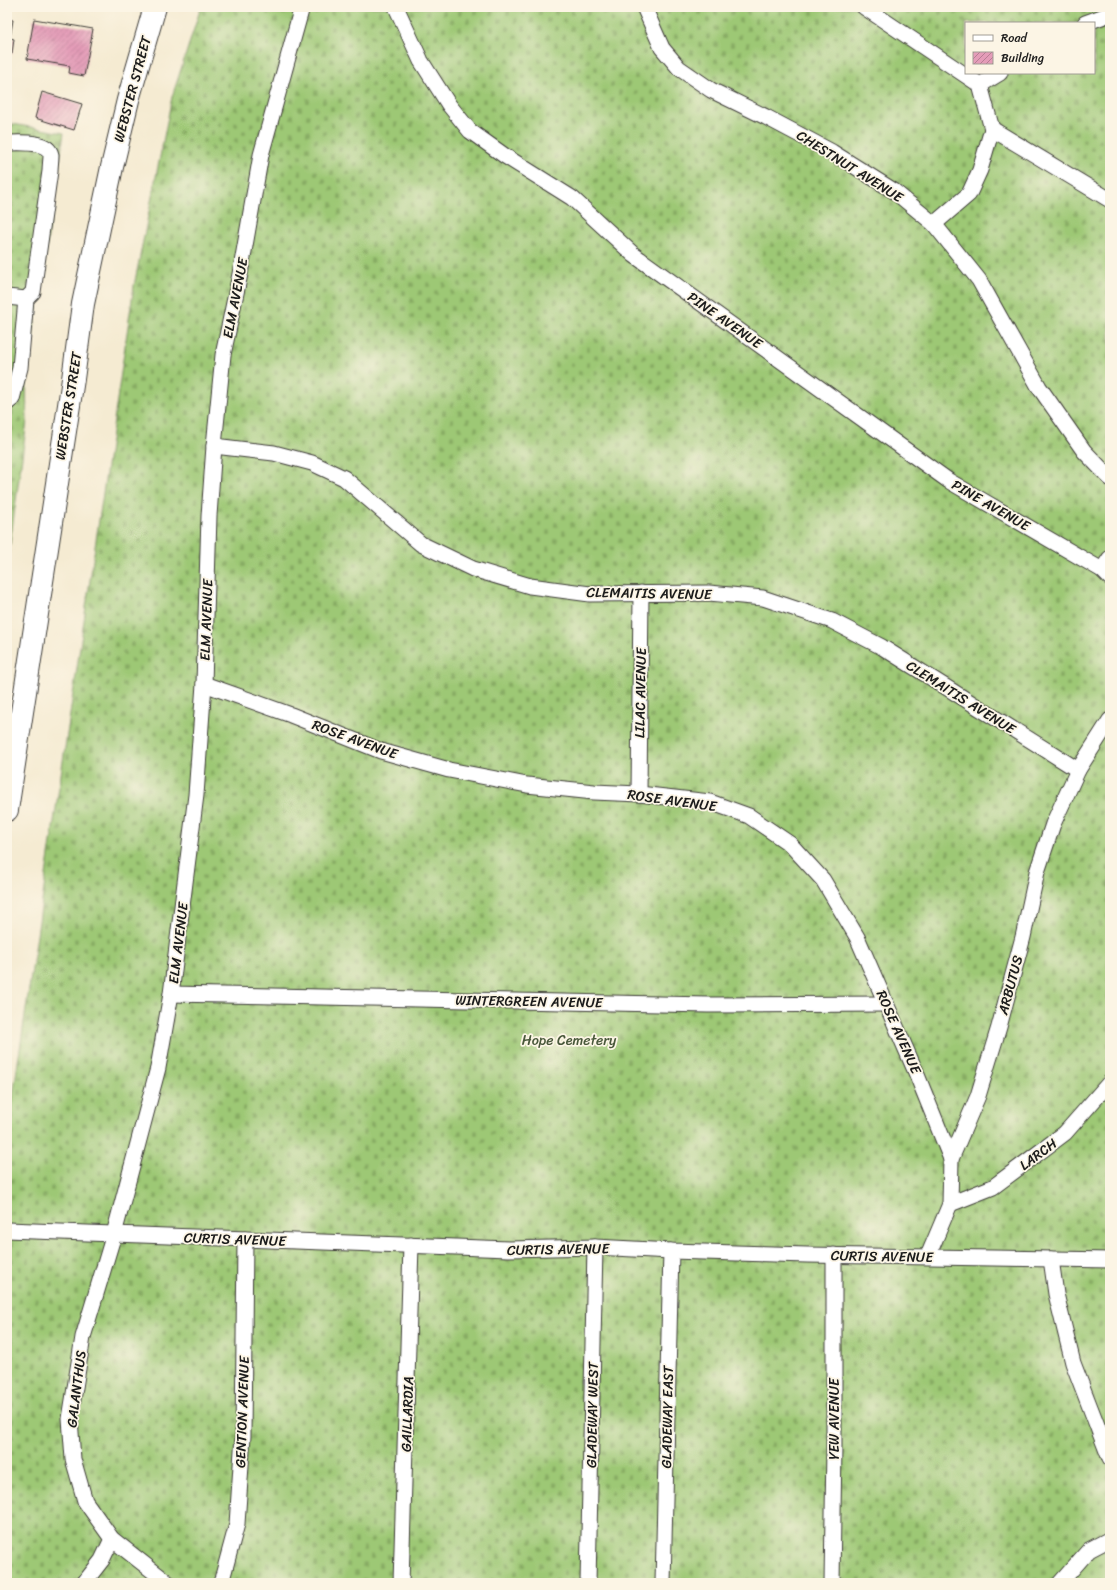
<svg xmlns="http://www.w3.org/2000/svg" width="1117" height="1590" viewBox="0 0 1117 1590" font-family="Sriracha,sans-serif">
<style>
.cemetery{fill:url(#cemetery-stones);stroke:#5c7248;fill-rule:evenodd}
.building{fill:url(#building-hatch)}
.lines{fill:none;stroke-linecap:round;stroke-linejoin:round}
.lane-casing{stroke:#3d3b37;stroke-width:17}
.secondary-casing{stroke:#3d3b37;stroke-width:24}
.lane{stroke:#fff;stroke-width:15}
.secondary{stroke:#fff;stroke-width:22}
.labels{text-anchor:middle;stroke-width:3.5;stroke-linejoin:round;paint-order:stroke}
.street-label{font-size:14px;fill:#1c1c1c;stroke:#fcf5e5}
.park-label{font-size:14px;fill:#49583b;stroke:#fcf5e5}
</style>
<defs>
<pattern id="cemetery-stones" width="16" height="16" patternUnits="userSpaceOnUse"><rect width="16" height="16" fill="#9dc874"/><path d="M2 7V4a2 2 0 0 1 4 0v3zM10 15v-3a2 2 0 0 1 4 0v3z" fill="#87ab64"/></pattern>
<pattern id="building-hatch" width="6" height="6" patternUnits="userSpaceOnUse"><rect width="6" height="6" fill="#e49cb8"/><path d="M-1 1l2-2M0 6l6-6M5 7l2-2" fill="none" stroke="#b87e95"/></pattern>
</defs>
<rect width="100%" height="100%" fill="#fcf5e5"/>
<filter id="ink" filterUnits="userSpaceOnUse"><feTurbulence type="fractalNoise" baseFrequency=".025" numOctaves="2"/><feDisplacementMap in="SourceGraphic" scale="8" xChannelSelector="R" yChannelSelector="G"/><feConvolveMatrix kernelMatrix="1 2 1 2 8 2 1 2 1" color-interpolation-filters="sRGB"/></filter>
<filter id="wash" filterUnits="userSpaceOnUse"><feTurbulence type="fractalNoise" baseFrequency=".012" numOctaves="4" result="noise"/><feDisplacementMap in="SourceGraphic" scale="16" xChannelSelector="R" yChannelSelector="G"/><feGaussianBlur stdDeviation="0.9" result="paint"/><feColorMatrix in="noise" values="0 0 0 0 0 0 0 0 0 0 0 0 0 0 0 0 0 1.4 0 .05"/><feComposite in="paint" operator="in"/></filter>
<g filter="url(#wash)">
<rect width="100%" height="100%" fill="#f5ebd2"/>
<g class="cemetery">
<path d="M201 7H1110V1583H7V1136L134 286 172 97ZM966 23H1094V73H966Z"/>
<path d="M7 123 64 133 26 380 27 421 7 565Z"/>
</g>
<g id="blocks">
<g class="building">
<path d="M7 19 13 20 10 38 14 39 12 54 7 53Z"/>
<path d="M34 19 93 29 84 76 69 73 70 66 27 59Z"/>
<path d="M42 92 82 104 74 130 35 118Z"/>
</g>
</g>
</g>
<g filter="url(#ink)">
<use href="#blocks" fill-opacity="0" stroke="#3d3b37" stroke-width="1"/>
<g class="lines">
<defs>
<g id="lane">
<path d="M396 7 421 61 449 105 470 131 505 156 572 198 634 255 949 481 1102 570 1110 578"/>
<path d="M644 7 662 48 679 68 711 90 766 117 832 152 894 191 934 224 979 280 1039 387 1084 451 1110 478"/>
<path d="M864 7 980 85 992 129 980 170 969 194 934 224"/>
<path d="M1085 23 1110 14"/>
<path d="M980 85 1000 73"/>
<path d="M992 129 1110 200"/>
<path d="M7 143C18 143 48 140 51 155 51 160 50 166 50 171L33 292 26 299"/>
<path d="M7 297 26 299 20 368 12 399 7 403"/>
<path d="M214 446 274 453 312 463 344 478 421 544 473 569 530 586 590 594 709 593 763 598 832 621 882 647 1078 770"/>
<path d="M1102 570 1110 558"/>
<path d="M204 684 291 715 381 751 449 770 527 785 594 792 639 794 710 802 749 816 790 844 823 880 857 937 915 1070 951 1159"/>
<path d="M639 794 641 593"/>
<path d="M171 994 708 1005 886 1004"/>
<path d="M950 1204 993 1187 1065 1133 1110 1082"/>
<path d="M7 1230 509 1249 595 1247 671 1251 807 1255 1110 1260"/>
<path d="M928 1256 950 1204 951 1159 978 1096 999 1027 1023 937 1037 872 1053 824 1078 770 1110 720"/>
<path d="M1051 1259 1056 1294 1073 1363 1110 1459"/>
<path d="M84 1583 102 1560 112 1539"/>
<path d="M168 1583 112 1539 85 1501 73 1459 70 1419 83 1337 114 1234 158 1068 171 994 196 795 204 684 209 516 214 446 223 355 240 274 261 155 302 7"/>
<path d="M221 1583 237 1524 243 1436 245 1239"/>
<path d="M401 1583 411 1245"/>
<path d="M588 1583 595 1247"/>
<path d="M663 1583 671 1251"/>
<path d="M832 1583 834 1446V1255"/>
<path d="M1060 1583 1089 1550 1110 1539"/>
</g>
<path id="secondary" d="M7 810 73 379 83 304 112 167 128 100 155 7"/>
</defs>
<use href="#lane" class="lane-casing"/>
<use href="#secondary" class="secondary-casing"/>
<use href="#lane" class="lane"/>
<use href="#secondary" class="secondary"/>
</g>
</g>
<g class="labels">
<g class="street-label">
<text transform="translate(132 89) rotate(-75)" y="5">WEBSTER STREET</text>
<text transform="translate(850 166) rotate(32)" y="5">CHESTNUT AVENUE</text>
<text transform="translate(235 298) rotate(-79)" y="5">ELM AVENUE</text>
<text transform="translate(725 320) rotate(35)" y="5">PINE AVENUE</text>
<text transform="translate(68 406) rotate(-81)" y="5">WEBSTER STREET</text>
<text transform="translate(991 505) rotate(30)" y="5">PINE AVENUE</text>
<text transform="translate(649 593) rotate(1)" y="5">CLEMAITIS AVENUE</text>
<text transform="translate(206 620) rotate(-88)" y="5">ELM AVENUE</text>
<text transform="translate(640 693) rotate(-89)" y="5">LILAC AVENUE</text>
<text transform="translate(961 697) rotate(32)" y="5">CLEMAITIS AVENUE</text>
<text transform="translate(355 739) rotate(20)" y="5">ROSE AVENUE</text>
<text transform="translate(672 800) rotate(8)" y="5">ROSE AVENUE</text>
<text transform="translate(178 943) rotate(-83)" y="5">ELM AVENUE</text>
<text transform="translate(1010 985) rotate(-75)" y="5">ARBUTUS</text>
<text transform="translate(529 1001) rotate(1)" y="5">WINTERGREEN AVENUE</text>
<text transform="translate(899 1032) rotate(66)" y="5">ROSE AVENUE</text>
<text transform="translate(1038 1154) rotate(-37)" y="5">LARCH</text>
<text transform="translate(235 1239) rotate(2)" y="5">CURTIS AVENUE</text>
<text transform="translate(558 1249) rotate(-1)" y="5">CURTIS AVENUE</text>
<text transform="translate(882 1256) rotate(1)" y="5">CURTIS AVENUE</text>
<text transform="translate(76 1389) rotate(-83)" y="5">GALANTHUS</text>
<text transform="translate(242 1412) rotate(-88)" y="5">GENTION AVENUE</text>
<text transform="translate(407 1414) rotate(-88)" y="5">GAILLARDIA</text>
<text transform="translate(592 1415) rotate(-89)" y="5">GLADEWAY WEST</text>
<text transform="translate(667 1417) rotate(-89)" y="5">GLADEWAY EAST</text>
<text transform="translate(834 1419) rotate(-90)" y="5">YEW AVENUE</text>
</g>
<g class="park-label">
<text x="569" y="1045">Hope Cemetery</text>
</g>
</g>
<rect width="1117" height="1590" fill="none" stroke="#fcf5e5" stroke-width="24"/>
<rect x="965" y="22" width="130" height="52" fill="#fcf5e5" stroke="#a29e95"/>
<rect x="973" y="35" width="20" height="6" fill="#ffffff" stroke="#a29e95"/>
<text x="1001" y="42" font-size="12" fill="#1c1c1c">Road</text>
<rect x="973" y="52" width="20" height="12" fill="url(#building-hatch)" stroke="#a29e95"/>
<text x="1001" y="62" font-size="12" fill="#1c1c1c">Building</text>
</svg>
